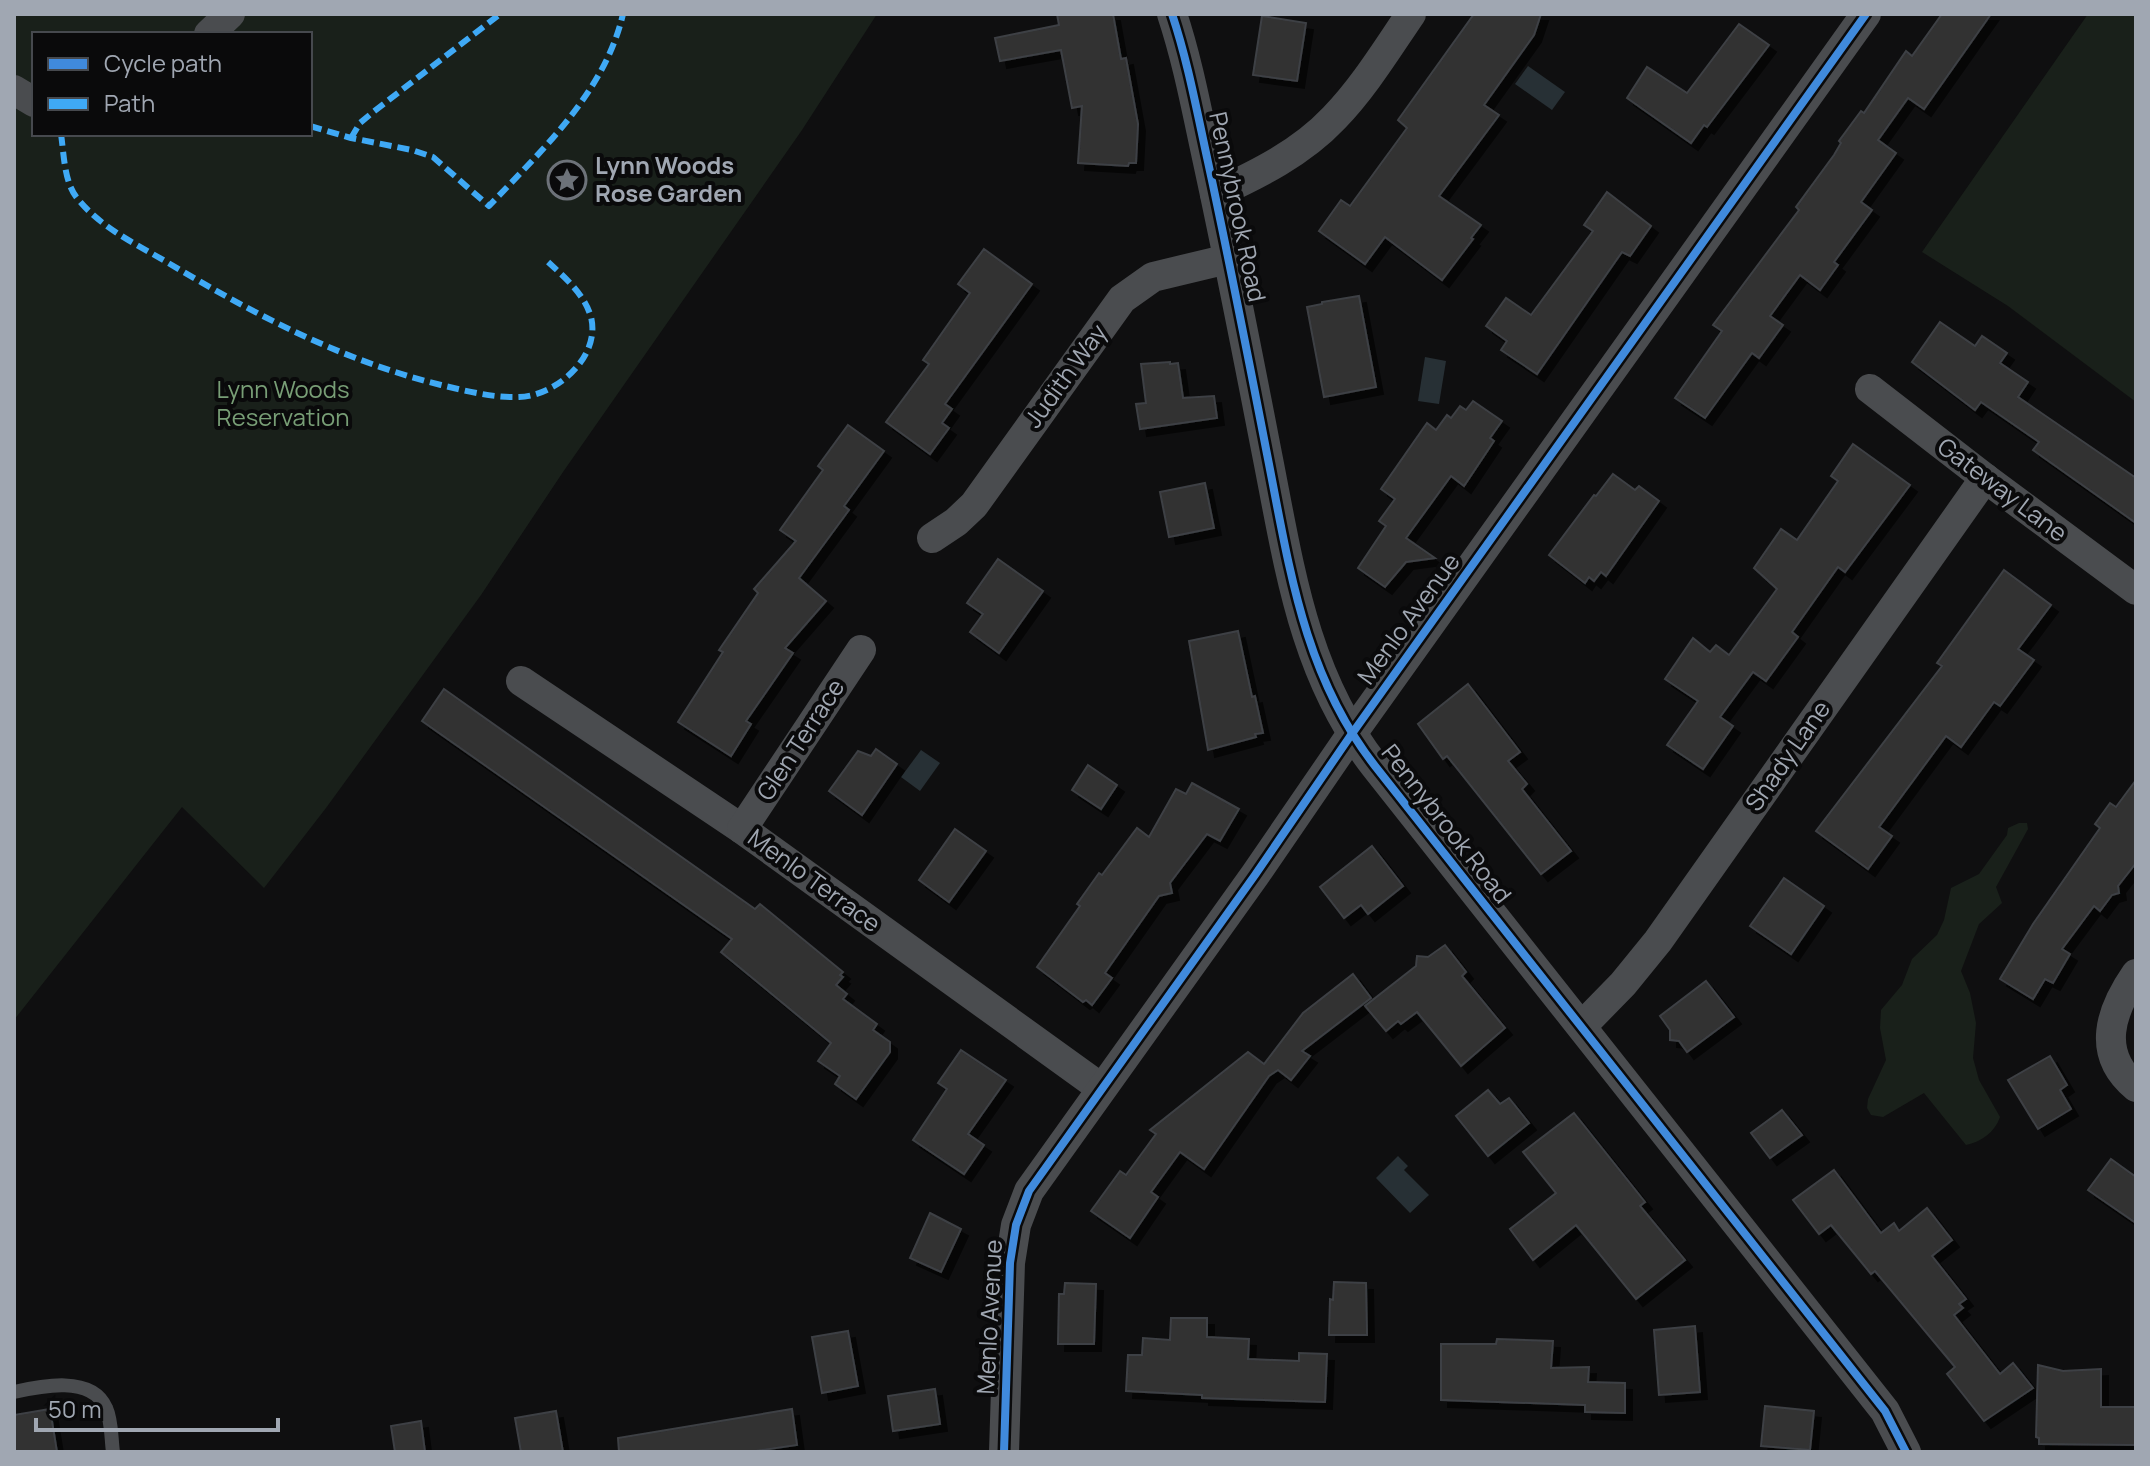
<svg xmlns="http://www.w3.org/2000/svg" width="2150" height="1466" viewBox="0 0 2150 1466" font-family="Manrope,sans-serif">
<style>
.green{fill:#19201a;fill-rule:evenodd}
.water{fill:#273035}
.building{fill:#303032;stroke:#3e4044;stroke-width:2;filter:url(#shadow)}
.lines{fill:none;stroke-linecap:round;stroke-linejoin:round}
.lane{stroke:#4a4c4f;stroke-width:14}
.street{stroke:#4a4c4f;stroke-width:30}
.quiet{stroke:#3fa9f5;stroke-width:6;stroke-dasharray:12 6;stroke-linecap:butt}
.cycleway-casing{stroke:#0a0a0b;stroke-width:13}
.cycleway{stroke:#408adc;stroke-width:8}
.labels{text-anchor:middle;stroke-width:8;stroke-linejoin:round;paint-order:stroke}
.poi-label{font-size:24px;font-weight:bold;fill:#a0a7b2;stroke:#0a0a0b;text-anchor:start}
.street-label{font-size:24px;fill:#a0a7b2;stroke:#0a0a0b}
.park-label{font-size:24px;fill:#789e76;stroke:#0a0a0b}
</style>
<defs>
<filter id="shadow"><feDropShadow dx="7" dy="7" stdDeviation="0" flood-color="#0009"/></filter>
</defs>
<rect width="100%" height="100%" fill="#0f0f10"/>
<g class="green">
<path d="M14 14H877L802 130 563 472 481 595 326 808 264 888 182 807 14 1020ZM34 34H310V134H34Z"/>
<path d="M2088 14H2136V402L2008 306 1922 252Z"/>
<path d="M2019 823H2027L2028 829 1996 887 2002 903 1979 924 1961 971 1970 993 1976 1023 1973 1058 1979 1080 2000 1117C1995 1132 1981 1142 1966 1145L1924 1093 1883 1117 1871 1115 1867 1108 1868 1099 1886 1060 1880 1028 1881 1010 1902 985 1912 959 1937 935 1944 920 1951 888 1979 874 2007 835 2008 828Z"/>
</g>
<g class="water">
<path d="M1528 66 1565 92 1552 110 1515 84Z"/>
<path d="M1425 357 1446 361 1439 404 1418 401Z"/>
<path d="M921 750 940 763 920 791 901 777Z"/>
<path d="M1398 1156 1408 1166 1404 1170 1429 1195 1410 1213 1376 1178Z"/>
</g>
<g class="building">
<path d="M1057 14H1113L1121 59 1126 58 1138 124 1136 163H1129L1128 166 1078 163 1082 106 1072 108 1061 50 1000 61 995 38 1059 25Z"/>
<path d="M1474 14H1541L1534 35 1484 105 1499 115 1439 196 1481 225 1471 238 1473 239 1442 280 1385 237 1365 264 1319 231 1341 200 1350 206 1407 128 1398 120Z"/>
<path d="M1942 14H1991L1924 109 1908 98 1878 140 1896 153 1861 202 1872 210 1834 262 1838 265 1820 290 1800 275 1770 316 1783 325 1759 358 1752 353 1705 418 1675 398 1722 331 1713 325 1799 210 1796 207 1834 155 1841 143 1839 141 1861 111 1864 113 1906 51 1912 56Z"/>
<path d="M1262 16 1306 23 1297 81 1253 75Z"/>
<path d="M1739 24 1769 45 1707 127 1704 125 1691 143 1627 98 1647 67 1687 93Z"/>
<path d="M1607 192 1651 226 1630 256 1622 252 1537 374 1501 350 1507 341 1486 326 1506 298 1531 315 1593 231 1584 225Z"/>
<path d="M984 249 1032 284 945 404 952 409 942 423 949 428 930 454 886 422 929 364 923 360 970 293 958 284Z"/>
<path d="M1359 296 1376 387 1324 397 1307 307 1322 304V302Z"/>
<path d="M1940 322 1975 346 1982 336 2007 353 2000 363 2028 382 2018 397 2136 478V523L2033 450 2039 442 1981 402 1975 410 1912 362Z"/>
<path d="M1170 362V364L1178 363 1183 398 1214 396 1217 418 1140 429 1136 404 1146 403 1141 364Z"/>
<path d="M1473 401 1502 421 1490 438 1494 441 1464 486 1451 476 1406 538 1435 558 1406 562 1385 587 1358 568 1386 526 1379 521 1395 499 1381 489 1427 423 1436 430 1447 415 1451 418 1460 406 1466 410Z"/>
<path d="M848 425 884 451 844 506 849 510 799 578 826 601 785 648 793 653 746 721 751 724 731 756 678 722 723 652 719 650 758 593 754 589 796 541 780 530 823 470 818 466Z"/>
<path d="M1853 444 1910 485 1845 572 1838 567 1792 632 1798 637 1766 681 1753 672 1720 717 1733 726 1703 769 1667 745 1698 701 1665 679 1693 638 1710 652 1716 645 1729 655 1777 589 1754 568 1781 529 1797 540 1838 481 1831 476Z"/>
<path d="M1613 474 1635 490 1639 486 1659 501 1606 576 1601 572 1594 581 1589 577 1585 583 1549 555 1594 495 1596 496Z"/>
<path d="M1205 483 1214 528 1169 537 1160 492Z"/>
<path d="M998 559 1043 591 999 653 970 632 983 614 967 603Z"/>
<path d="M2004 570 2051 605 2018 649 2034 660 2000 706 1994 702 1961 747 1946 736 1879 827 1892 836 1868 869 1816 831 1942 666 1937 663Z"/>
<path d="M1238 631 1252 697 1255 696 1263 733 1255 734 1256 737 1208 750 1189 641Z"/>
<path d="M1468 684 1520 752 1508 761 1527 784 1522 789 1571 851 1541 874 1447 756 1443 759 1418 724Z"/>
<path d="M444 689 755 909 760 904 843 972 840 975 843 977 836 985 847 994 843 999 877 1024 873 1030 890 1042V1052L856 1099 835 1084 840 1076 818 1061 831 1043 721 952 732 939 422 721Z"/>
<path d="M876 749 897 764 862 815 829 791 858 751 871 756Z"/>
<path d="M1088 765 1117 785 1101 809 1072 790Z"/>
<path d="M2136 780V863L2118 886 2119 893 2112 895 2100 911 2094 906 2062 949 2070 954 2053 983 2045 979 2033 999 2000 979 2033 924 2100 828 2095 824 2110 803 2116 807Z"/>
<path d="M1192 783 1239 809 1220 841 1207 834 1170 883 1172 893 1159 896 1107 970 1105 973 1112 978 1092 1005 1086 1000 1083 1002 1037 967 1080 906 1077 904 1099 873 1102 875 1137 828 1149 837 1176 789 1186 794Z"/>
<path d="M955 829 986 851 949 902 919 880Z"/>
<path d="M1372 846 1403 886 1368 914 1361 905 1344 918 1320 887Z"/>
<path d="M1784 878 1824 906 1791 954 1750 926Z"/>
<path d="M1445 945 1466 972 1462 976 1505 1028 1461 1066 1417 1012 1401 1024 1398 1021 1386 1031 1365 1006 1416 966 1417 956 1428 957Z"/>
<path d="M1353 974 1371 998 1302 1051 1310 1056 1291 1080 1278 1070 1269 1076 1204 1169 1180 1152 1151 1192 1158 1197 1130 1238 1091 1211 1120 1171 1126 1175 1156 1134 1150 1130 1248 1052 1264 1064 1303 1013Z"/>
<path d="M1706 981 1734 1017 1687 1052 1679 1041 1670 1040V1030L1660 1016Z"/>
<path d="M961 1050 1006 1080 968 1134 984 1145 964 1174 913 1140 947 1089 938 1083Z"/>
<path d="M2050 1056 2067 1085 2060 1090 2071 1109 2038 1129 2008 1080Z"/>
<path d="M1488 1090 1500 1104 1509 1098 1529 1123 1488 1156 1456 1116Z"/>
<path d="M1782 1110 1802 1135 1770 1158 1751 1133Z"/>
<path d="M1574 1113 1645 1202 1640 1206 1685 1260 1636 1299 1576 1225 1533 1260 1510 1229 1556 1193 1523 1152Z"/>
<path d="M2111 1159 2136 1177V1223L2088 1190Z"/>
<path d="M1834 1170 1881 1233 1894 1223 1899 1231 1927 1208 1952 1240 1932 1256 1966 1299 1959 1304 1963 1308 1954 1315 2000 1374 2013 1363 2033 1388 1984 1421 1947 1374 1955 1367 1875 1271 1871 1274 1831 1225 1819 1234 1793 1200Z"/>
<path d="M930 1213 961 1229 941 1272 910 1258Z"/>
<path d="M1334 1282 1366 1283 1367 1335H1329L1330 1299 1333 1300Z"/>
<path d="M1065 1283 1096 1284 1094 1344H1058L1059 1294H1064Z"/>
<path d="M1171 1318H1207V1337L1249 1339 1248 1359 1299 1361V1353L1327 1354 1325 1402 1202 1398V1395L1126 1391 1128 1355H1142L1143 1338 1170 1340Z"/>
<path d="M1695 1326 1700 1392 1659 1395 1654 1330Z"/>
<path d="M848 1331 858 1386 822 1393 812 1337Z"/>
<path d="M1497 1339 1553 1341 1551 1368 1589 1367 1588 1382 1625 1383V1413L1585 1412V1405L1441 1400V1344H1496Z"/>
<path d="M2038 1365 2063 1371 2101 1369V1407H2136V1445L2039 1444V1438L2036 1437Z"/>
<path d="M935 1389 940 1424 893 1431 888 1396Z"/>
<path d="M1765 1406 1814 1411 1810 1450 1761 1446Z"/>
<path d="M50 1409 57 1452H14V1415Z"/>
<path d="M792 1409 797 1445 748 1452H619L618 1438Z"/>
<path d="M556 1411 563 1452H521L515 1418Z"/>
<path d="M421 1421 425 1452H395L391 1426Z"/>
</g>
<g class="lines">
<path class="lane" d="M14 1392C41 1386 92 1375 106 1408 112 1421 111 1438 113 1452"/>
<g class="street">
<path d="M1172 14C1188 62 1197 112 1208 162 1229 259 1248 356 1267 454 1289 565 1303 674 1375 766L1885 1411 1906 1452"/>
<path d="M209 34 230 14"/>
<path d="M14 90 34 102"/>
<path d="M1215 194C1258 174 1301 153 1334 118 1364 87 1387 49 1411 14"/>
<path d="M1870 389 1985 478 2136 590"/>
<path d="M932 538 956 522 974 505 1122 299 1153 277 1228 259"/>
<path d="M521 681 742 829 1101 1088"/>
<path d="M742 829 861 650"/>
<path d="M2136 974C2111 1010 2095 1053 2136 1087"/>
<path d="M1582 1026 1623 984 1658 941 1985 478"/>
<path d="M1004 1452 1010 1263 1016 1225 1029 1191 1255 875 1351 735 1866 14"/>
</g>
<g class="quiet">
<path d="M310 126 351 138 412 150 433 157 489 206C542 150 605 92 623 14"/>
<path d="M61 134C64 154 64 182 77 198 100 227 134 243 165 261 254 314 340 360 441 385 466 391 493 398 519 397 556 396 601 357 591 317 584 293 563 276 546 260"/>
<path d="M351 138 360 123 372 113 500 14"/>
<circle cx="567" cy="180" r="14"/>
</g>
<defs>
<g id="cycleway">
<path d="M1172 14C1188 62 1197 112 1208 162 1229 259 1248 356 1267 454 1289 565 1303 674 1375 766L1885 1411 1906 1452"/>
<path d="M1004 1452 1010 1263 1016 1225 1029 1191 1255 875 1351 735 1866 14"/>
</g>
</defs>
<use href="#cycleway" class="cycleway-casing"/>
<use href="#cycleway" class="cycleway"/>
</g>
<defs>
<symbol id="sight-ring" viewBox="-11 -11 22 22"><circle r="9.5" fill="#0a0a0b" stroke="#6d7279" stroke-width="1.5"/><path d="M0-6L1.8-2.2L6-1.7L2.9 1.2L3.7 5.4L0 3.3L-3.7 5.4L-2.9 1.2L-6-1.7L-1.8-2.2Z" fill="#6d7279"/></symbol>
</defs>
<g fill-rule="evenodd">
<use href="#sight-ring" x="545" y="158" width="44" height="44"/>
</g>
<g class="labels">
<g class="poi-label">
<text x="595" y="174">Lynn Woods<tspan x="595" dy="28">Rose Garden</tspan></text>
</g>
<g class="street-label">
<text transform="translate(1237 207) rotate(78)" y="8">Pennybrook Road</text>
<text transform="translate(1066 376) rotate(-54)" y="8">Judith Way</text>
<text transform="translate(2002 490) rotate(37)" y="8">Gateway Lane</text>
<text transform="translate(1409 619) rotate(-54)" y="8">Menlo Avenue</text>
<text transform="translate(801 740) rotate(-57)" y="8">Glen Terrace</text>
<text transform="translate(1788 756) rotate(-55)" y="8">Shady Lane</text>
<text transform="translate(1446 824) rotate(52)" y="8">Pennybrook Road</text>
<text transform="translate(814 881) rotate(36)" y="8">Menlo Terrace</text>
<text transform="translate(990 1317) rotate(-87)" y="8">Menlo Avenue</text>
</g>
<g class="park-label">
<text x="283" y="398">Lynn Woods<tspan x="283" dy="28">Reservation</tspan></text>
</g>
</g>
<rect width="2150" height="1466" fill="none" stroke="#a0a7b2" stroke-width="32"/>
<rect x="32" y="32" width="280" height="104" fill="#0a0a0b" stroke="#46494e" stroke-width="2"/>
<rect x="48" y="58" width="40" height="12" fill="#408adc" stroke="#46494e" stroke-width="2"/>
<text x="104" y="72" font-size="24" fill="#a0a7b2">Cycle path</text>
<rect x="48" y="98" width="40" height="12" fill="#3fa9f5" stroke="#46494e" stroke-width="2"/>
<text x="104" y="112" font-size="24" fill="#a0a7b2">Path</text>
<path d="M36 1418v12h242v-12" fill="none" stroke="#a0a7b2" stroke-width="4"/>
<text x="48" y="1418" font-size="24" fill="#a0a7b2" stroke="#0a0a0b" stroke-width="6" paint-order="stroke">50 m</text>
</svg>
